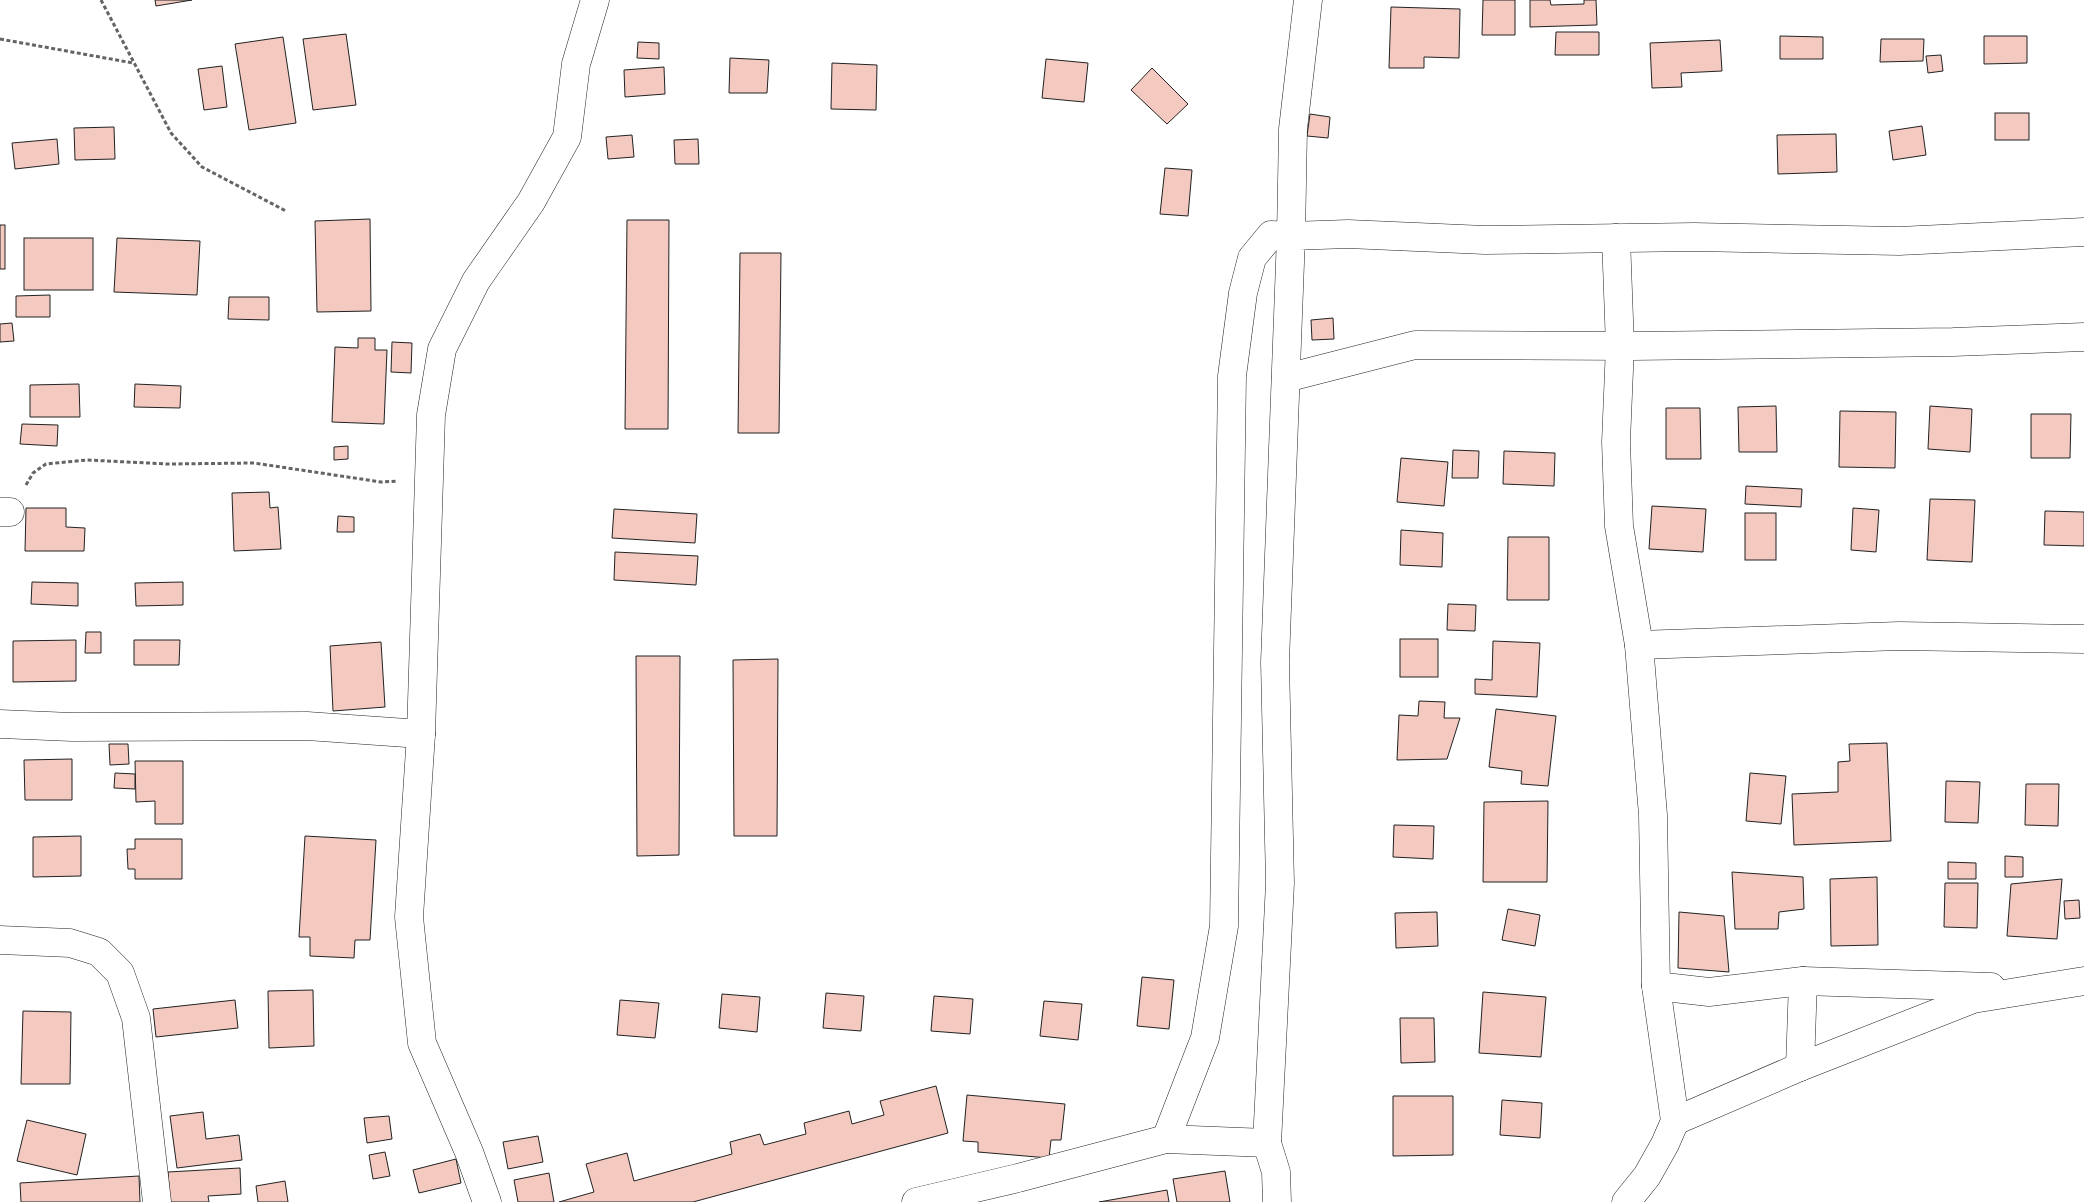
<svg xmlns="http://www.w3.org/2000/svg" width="2084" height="1202" viewBox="0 0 2084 1202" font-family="Overpass,sans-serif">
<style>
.building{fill:#f3c9c0;stroke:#222}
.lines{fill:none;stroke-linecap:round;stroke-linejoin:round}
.minor-casing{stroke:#222;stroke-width:29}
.path{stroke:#646464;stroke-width:3;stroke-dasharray:4 2.5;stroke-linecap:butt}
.minor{stroke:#fff;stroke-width:28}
</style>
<rect width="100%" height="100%" fill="#fff"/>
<g class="building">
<path d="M155 0H192L156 6Z"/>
<path d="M1483 0H1515V35H1482Z"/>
<path d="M1530 0H1550L1551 5 1584 4V0H1596L1597 25 1530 27Z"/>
<path d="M1391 7 1460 9 1459 58 1424 57V68H1389Z"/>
<path d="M1556 32H1599V55H1555Z"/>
<path d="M346 34 356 105 313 110 303 39Z"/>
<path d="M1780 36 1823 37V59H1780Z"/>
<path d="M1984 36H2027V63L1984 64Z"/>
<path d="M283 37 296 123 249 130 235 44Z"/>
<path d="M1881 39H1924L1923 61 1880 62Z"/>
<path d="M1720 40 1722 71 1681 73 1682 87 1652 88 1650 43Z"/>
<path d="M638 42 659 43V59L637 58Z"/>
<path d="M1941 55 1943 71 1928 73 1926 56Z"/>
<path d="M730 58 769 60 767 93H729Z"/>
<path d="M1046 59 1088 63 1084 102 1042 98Z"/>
<path d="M832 63 877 65 876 110 831 109Z"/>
<path d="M222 66 227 107 204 110 198 69Z"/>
<path d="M664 67 665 94 625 97 624 70Z"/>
<path d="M1152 68 1188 104 1167 124 1131 90Z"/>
<rect x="1995" y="113" width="34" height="27"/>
<path d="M1310 114 1330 117 1328 138 1307 136Z"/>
<path d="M1922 126 1926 155 1893 160 1889 131Z"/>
<path d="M114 127 115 159 75 160 74 128Z"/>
<path d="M1836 134 1837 172 1778 174 1777 135Z"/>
<path d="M632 135 634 157 608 159 606 137Z"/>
<path d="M57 139 59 164 15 169 12 143Z"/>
<path d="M698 139 699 164H675L674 140Z"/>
<path d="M1165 168 1192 170 1188 216 1160 214Z"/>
<path d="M370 219 371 311 317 312 315 221Z"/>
<path d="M627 220H669L668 429H625Z"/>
<rect x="0" y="225" width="5" height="44"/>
<rect x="24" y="238" width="69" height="52"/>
<path d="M117 238 200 241 197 295 114 292Z"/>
<path d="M740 253H781L779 433H738Z"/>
<path d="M50 295V317H16V296Z"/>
<path d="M229 297H269V320L228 319Z"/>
<path d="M1333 318 1334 339 1312 340 1311 320Z"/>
<path d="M12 323 14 341 0 342V324Z"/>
<path d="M358 338H375V350H387L384 424 332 422 335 347 358 348Z"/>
<path d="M392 342 412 343 411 373 391 372Z"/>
<path d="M79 384 80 417H30V385Z"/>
<path d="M135 384 181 386 180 408 134 407Z"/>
<path d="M1776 406 1777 452H1739L1738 407Z"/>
<path d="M1930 406 1972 409 1970 452 1928 449Z"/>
<path d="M1666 408H1700L1701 459H1666Z"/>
<path d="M1840 411 1896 412 1895 468 1839 467Z"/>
<path d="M2031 414H2071L2070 458H2031Z"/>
<path d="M22 424 58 425 57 446 20 444Z"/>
<path d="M348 446V459L334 460V447Z"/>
<path d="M1453 450 1479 451 1478 478H1452Z"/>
<path d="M1504 451 1555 453 1554 486 1503 484Z"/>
<path d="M1401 458 1448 462 1444 506 1397 502Z"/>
<path d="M1746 486 1802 489 1801 507 1745 504Z"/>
<path d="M269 492 270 508 278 507 281 549 234 551 232 493Z"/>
<path d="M1930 499 1975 500 1972 562 1927 560Z"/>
<path d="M1652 506 1706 509 1703 552 1649 549Z"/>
<path d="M26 508H66V527L85 528 84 551H25Z"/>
<path d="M1853 508 1879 510 1876 552 1851 550Z"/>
<path d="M614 509 697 514 695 543 612 538Z"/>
<path d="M2045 511 2084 512V546L2044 545Z"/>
<rect x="1745" y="513" width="31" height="47"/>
<path d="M338 516 354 517V532H337Z"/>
<path d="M1401 530 1443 533 1442 567 1400 565Z"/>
<path d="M1508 537H1549V600H1507Z"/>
<path d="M615 552 698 556 696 585 614 580Z"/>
<path d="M32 582 78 583V606L31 604Z"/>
<path d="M183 582V605L136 606 135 583Z"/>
<path d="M1448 604 1476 605 1475 631 1447 630Z"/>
<path d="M86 632H101V653H85Z"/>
<rect x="1400" y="639" width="38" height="38"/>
<path d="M76 640V681L13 682V641Z"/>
<path d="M134 640H180L179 665H134Z"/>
<path d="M1493 641 1540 643 1537 697 1475 694V679L1492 680Z"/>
<path d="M381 642 385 707 333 711 330 646Z"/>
<path d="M636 656H680L679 855 637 856Z"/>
<path d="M778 659 777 836H734L733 660Z"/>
<path d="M1419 701 1445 702 1444 718H1460L1447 759 1397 760 1399 715 1418 716Z"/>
<path d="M1496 709 1556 716 1548 786 1521 784 1522 771 1489 767Z"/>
<path d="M1887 743 1891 841 1794 845 1792 794 1838 792V762L1850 761 1849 744Z"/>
<path d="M109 744H128L129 764 110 765Z"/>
<path d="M72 759V800H25L24 760Z"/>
<path d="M135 761H183V824H155V801L136 802Z"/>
<path d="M115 773 135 774V789L114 788Z"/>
<path d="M1750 773 1786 776 1781 824 1746 821Z"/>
<path d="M1946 781 1980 782 1978 823 1945 822Z"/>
<path d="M2026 784H2059L2058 826 2025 825Z"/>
<path d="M1548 801 1547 882H1483L1484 802Z"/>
<path d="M1394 825 1434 826 1433 859 1393 857Z"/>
<path d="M81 836V876L33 877V837Z"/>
<path d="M305 836 376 840 370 940H355L354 958 310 956V937H299Z"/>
<path d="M135 839H182V879H135V869H128L127 849H135Z"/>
<path d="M2005 856 2023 857V877H2005Z"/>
<path d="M1948 862 1976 863V879H1948Z"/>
<path d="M1732 872 1803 877 1804 909 1779 912 1778 929H1735Z"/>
<path d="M1877 877 1878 945 1831 946 1830 879Z"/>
<path d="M2062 879 2057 939 2007 936 2011 884Z"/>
<path d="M1945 883H1978L1977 928 1944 927Z"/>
<path d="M2079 900 2080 918 2065 919 2064 901Z"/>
<path d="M1508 909 1540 915 1535 946 1502 940Z"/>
<path d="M1437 912 1438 946 1396 948 1395 913Z"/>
<path d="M1679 912 1724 916 1729 972 1678 968Z"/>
<path d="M1142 977 1174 980 1169 1029 1137 1026Z"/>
<path d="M313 990 314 1046 269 1048 268 991Z"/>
<path d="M1483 992 1546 997 1541 1057 1479 1053Z"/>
<path d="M826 993 864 996 861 1031 823 1028Z"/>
<path d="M722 994 760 997 757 1032 719 1028Z"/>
<path d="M934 996 973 999 970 1034 931 1031Z"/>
<path d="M235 1000 238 1028 156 1037 153 1009Z"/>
<path d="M620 1000 659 1003 655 1038 617 1035Z"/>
<path d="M1044 1001 1082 1004 1078 1040 1040 1036Z"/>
<path d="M23 1011 71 1012 70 1084H21Z"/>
<path d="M1400 1018H1434L1435 1062 1401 1063Z"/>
<path d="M936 1086 948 1133 693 1202H559L594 1192 586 1164 627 1153 634 1181 732 1154 730 1142 760 1134 764 1145 806 1134 804 1123 849 1111 852 1124 884 1115 880 1101Z"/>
<path d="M967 1095 1065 1104 1061 1140H1051L1049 1158 978 1152V1142L963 1141Z"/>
<path d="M1393 1096H1453V1155L1393 1156Z"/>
<path d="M1502 1100 1542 1103 1540 1138 1500 1135Z"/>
<path d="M203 1112 206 1139 239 1135 242 1160 177 1168 170 1116Z"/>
<path d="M389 1116 392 1139 367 1143 364 1118Z"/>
<path d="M27 1120 86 1134 77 1175 17 1161Z"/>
<path d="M538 1136 543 1162 508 1169 503 1142Z"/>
<path d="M385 1152 390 1176 373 1179 369 1155Z"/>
<path d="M456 1159 461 1183 419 1193 413 1170Z"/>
<path d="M240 1168 241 1194 208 1196 209 1202H170L168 1172Z"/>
<path d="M1225 1171 1230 1202H1177L1173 1179Z"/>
<path d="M549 1173 554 1202H518L514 1180Z"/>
<path d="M139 1176 140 1202H21L20 1183Z"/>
<path d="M285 1181 288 1202H258L256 1186Z"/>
<path d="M1167 1190 1169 1202H1099Z"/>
</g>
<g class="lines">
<defs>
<g id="minor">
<path d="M1616 238 1620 346 1616 442 1619 526 1639 645 1653 815 1656 986 1675 1121 1665 1144 1647 1176 1626 1202"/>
<path d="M1286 378 1415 345 1633 346 1953 342 2084 337"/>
<path d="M0 512H10"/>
<path d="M1639 645 1899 636 2084 639"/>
<path d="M0 724 72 727 307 726 421 734"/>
<path d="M0 940 70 943 99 952 120 973 136 1018 157 1202"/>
<path d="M1656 986 1709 992 1803 981 1991 987"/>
<path d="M1800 1067 1803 981"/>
<path d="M1675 1121 1800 1067 1973 999 2084 981"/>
<path d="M1166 1139 1205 1038 1224 926 1232 376 1243 293 1252 258 1271 235 1291 236 1293 129 1308 0"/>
<path d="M487 1202 469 1152 422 1043 409 917 421 734 431 415 442 349 476 281 531 202 567 137 576 64 595 0"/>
<path d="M916 1202 1018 1178 1166 1139 1267 1143"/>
<path d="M1277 1202 1276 1172 1267 1143 1280 883 1275 662 1291 236 1348 234 1485 240 1694 237 1899 241 2084 232"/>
</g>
</defs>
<use href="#minor" class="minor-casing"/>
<g class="path">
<path d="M101 0 171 133 202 167 286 211"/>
<path d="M0 39 133 63"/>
<path d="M26 485 33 473 46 464 87 460 168 464 254 463 381 482 398 481"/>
</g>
<use href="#minor" class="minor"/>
</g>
</svg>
